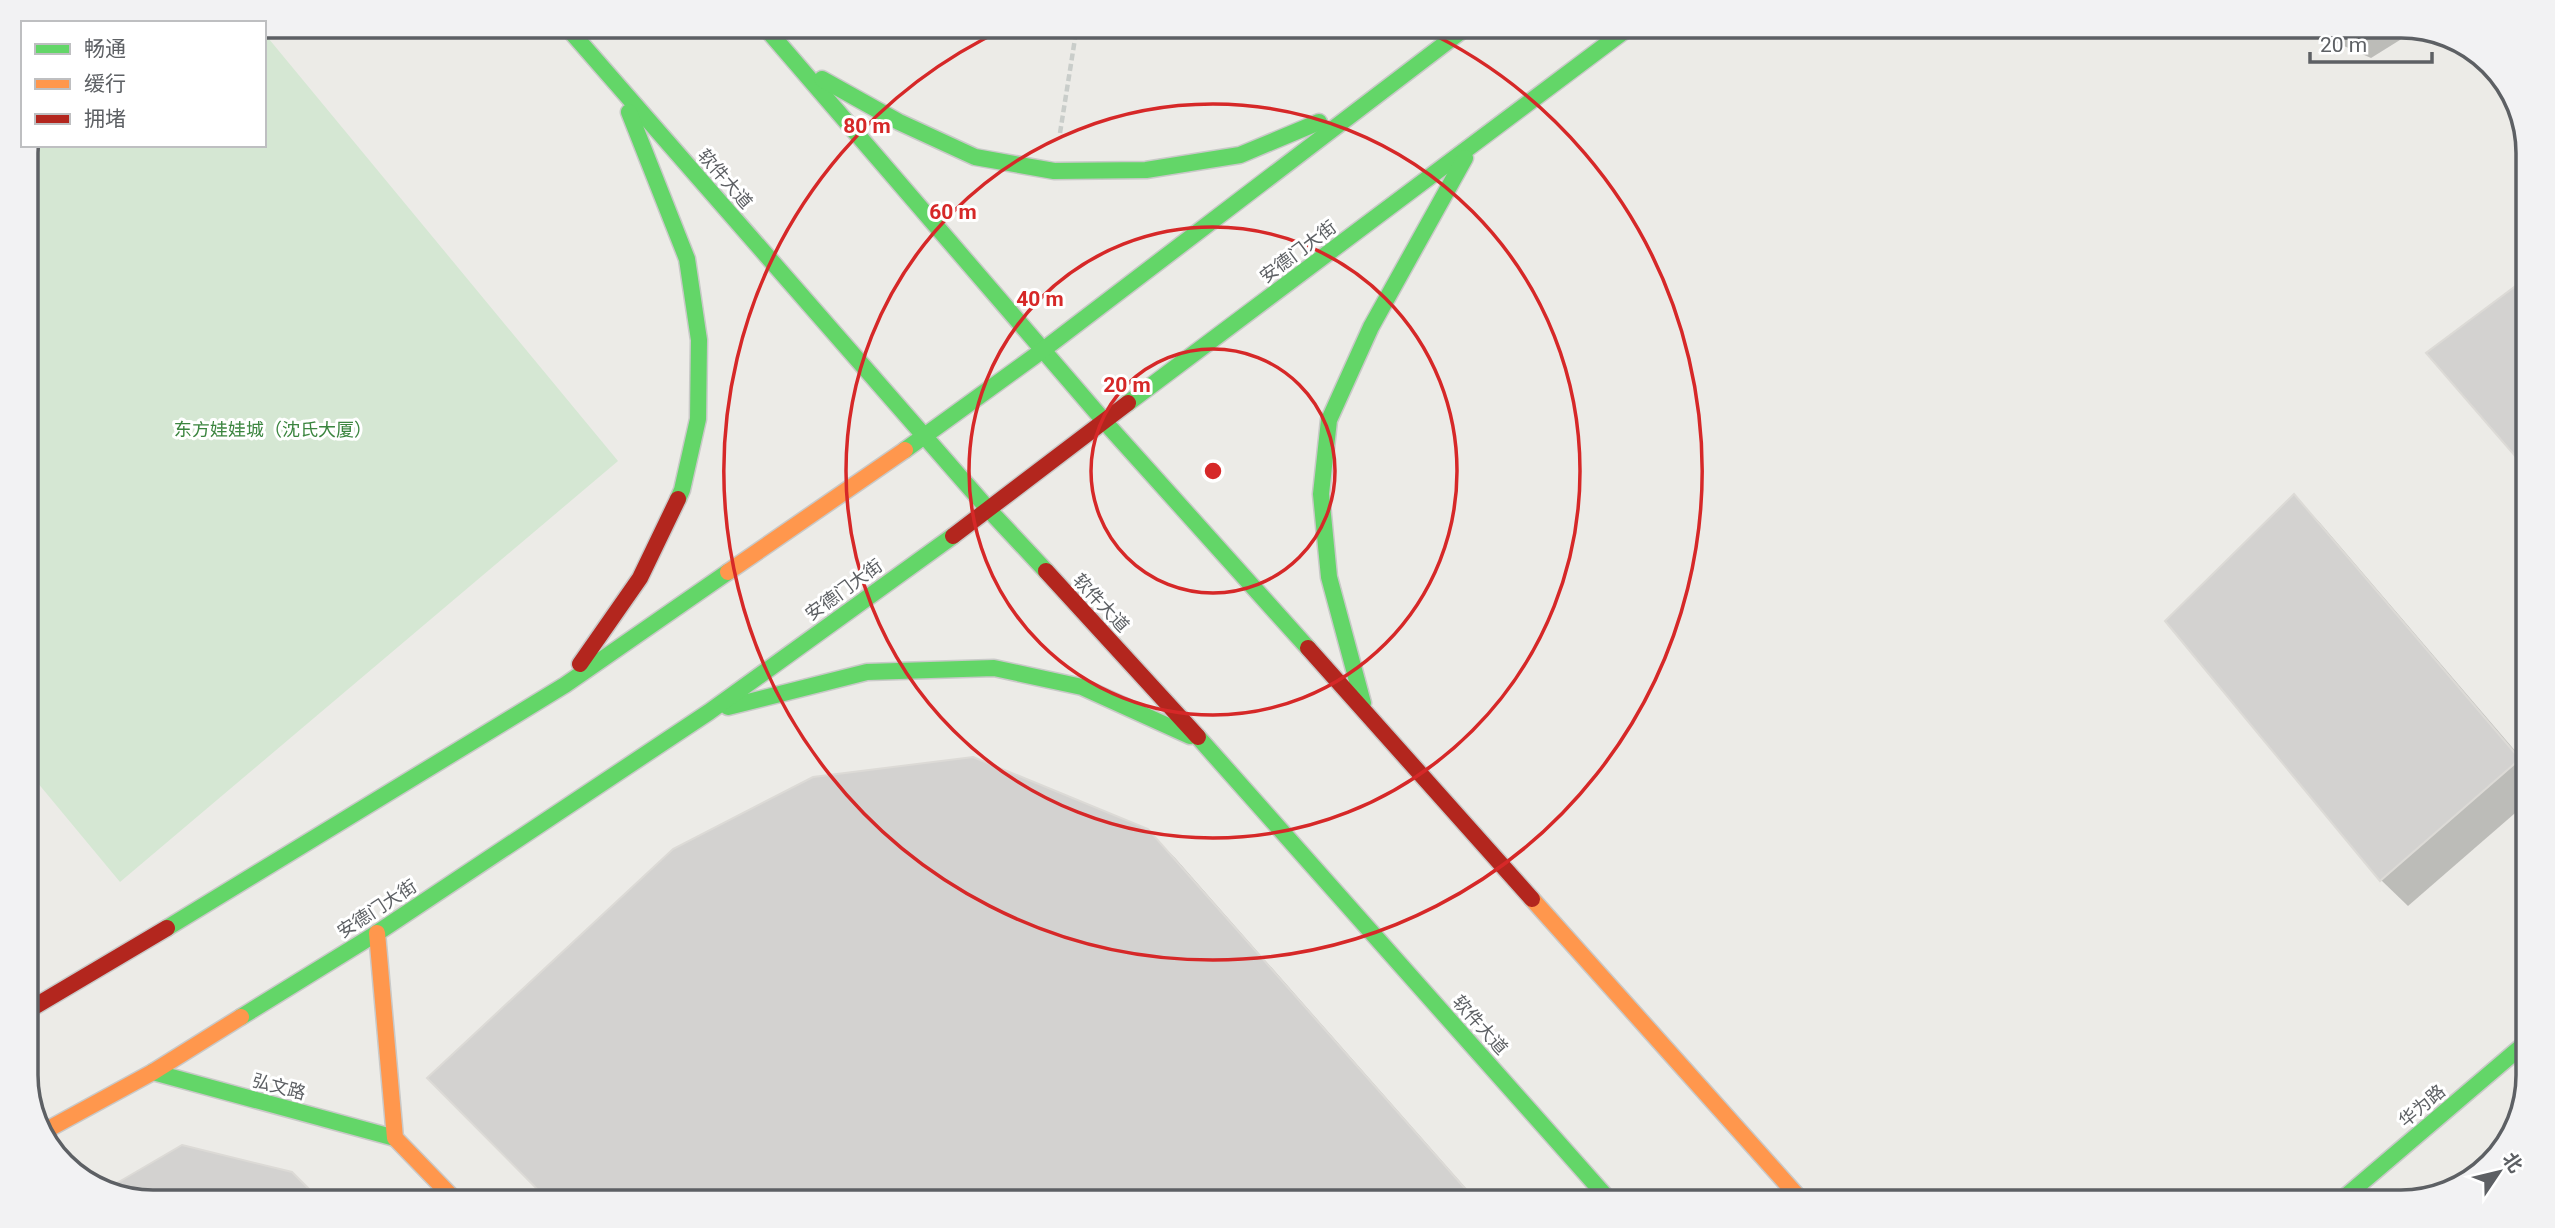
<svg xmlns="http://www.w3.org/2000/svg" width="2555" height="1228" viewBox="0 0 2555 1228" font-family="Roboto,'Noto Sans SC',sans-serif">
<style>
.green{fill:#d5e7d3}
.shadow{fill:#0003}
.building{fill:#d3d2d0;stroke:#dcdad6;stroke-width:2}
.lines{fill:none;stroke-linecap:round;stroke-linejoin:round}
.fast-casing{stroke:#c9c9c8;stroke-width:19}
.slow-casing{stroke:#c9c9c8;stroke-width:19}
.jam-casing{stroke:#c9c9c8;stroke-width:19}
.path{stroke:#c9cdca;stroke-width:4.5;stroke-dasharray:7 3.5;stroke-linecap:butt}
.fast{stroke:#63d668;stroke-width:16}
.slow{stroke:#ff974d;stroke-width:16}
.jam{stroke:#b3261e;stroke-width:16}
.ring{fill:none;stroke:#d62828;stroke-width:3.5}
.labels{text-anchor:middle;stroke-width:6;stroke-linejoin:round;paint-order:stroke}
.street-label{font-size:18px;fill:#5d6064;stroke:#fff}
.park-label{font-size:18px;fill:#3b853f;stroke:#fff}
.rim{fill:none;stroke:#5d6064;stroke-width:3.5}
.centre{fill:#d62828;stroke:#fff;stroke-width:3.5}
.ring-label{font-size:21px;text-anchor:middle;font-weight:bold;fill:#d62828;stroke:#fff;stroke-width:6;stroke-linejoin:round;paint-order:stroke}
</style>
<rect width="100%" height="100%" fill="#ecebe7"/>
<path class="green" d="M264 33 618 461 120 882 27 770V146L264 145Z"/>
<g class="shadow">
<path d="M2310 26H2401L2416 30 2371 58 2319 35Z"/>
<path d="M2294 496 2320 523 2529 767V801L2408 906 2381 880Z"/>
<path d="M1147 831 1175 858 1478 1202H552Z"/>
</g>
<g class="building">
<path d="M2329 26H2353L2343 33Z"/>
<path d="M2529 276V472L2426 353Z"/>
<path d="M2294 494 2520 759 2380 881 2165 621Z"/>
<path d="M973 757 1148 829 1477 1202H550L427 1078 673 849 813 777Z"/>
<path d="M182 1145 292 1172 322 1202H154L105 1190Z"/>
</g>
<g class="lines">
<defs>
<g id="fast">
<path d="M566 26 989 510 1046 571"/>
<path d="M764 26 1104 421 1308 648"/>
<path d="M822 79 899 122 975 157 1054 171 1146 170 1240 155 1319 122"/>
<path d="M629 112 687 259 699 340 698 419 682 490 678 499"/>
<path d="M1128 403 1631 26"/>
<path d="M905 450 1043 350 1468 26"/>
<path d="M1363 703 1329 577 1321 494 1329 420 1371 327 1465 158"/>
<path d="M728 707 867 672 994 668 1082 687 1190 736"/>
<path d="M1198 737 1611 1202"/>
<path d="M167 928 565 685 728 572"/>
<path d="M241 1017 377 933 709 712 953 536"/>
<path d="M153 1072 395 1138"/>
<path d="M2339 1202 2529 1040"/>
</g>
<g id="slow">
<path d="M728 572 905 450"/>
<path d="M1532 899 1803 1202"/>
<path d="M377 933 395 1138 457 1202"/>
<path d="M43 1132 153 1072 241 1017"/>
</g>
<g id="jam">
<path d="M953 536 1128 403"/>
<path d="M1046 571 1198 737"/>
<path d="M1308 648 1532 899"/>
<path d="M580 664 640 578 678 499"/>
<path d="M27 1011 167 928"/>
</g>
</defs>
<use href="#fast" class="fast-casing"/>
<use href="#slow" class="slow-casing"/>
<use href="#jam" class="jam-casing"/>
<path class="path" d="M1060 133 1077 26"/>
<use href="#fast" class="fast"/>
<use href="#slow" class="slow"/>
<use href="#jam" class="jam"/>
</g>
<g class="ring">
<circle cx="1213" cy="471" r="122"/>
<circle cx="1213" cy="471" r="244"/>
<circle cx="1213" cy="471" r="367"/>
<path d="M1420 28A489 489 0 1 1 1006 28"/>
</g>
<g class="labels">
<g class="street-label">
<text transform="translate(725 179) rotate(49)" y="6">软件大道</text>
<text transform="translate(1298 252) rotate(-37)" y="6">安德门大街</text>
<text transform="translate(844 590) rotate(-36)" y="6">安德门大街</text>
<text transform="translate(1101 603) rotate(47)" y="6">软件大道</text>
<text transform="translate(377 909) rotate(-33)" y="6">安德门大街</text>
<text transform="translate(1480 1025) rotate(48)" y="6">软件大道</text>
<text transform="translate(279 1087) rotate(15)" y="6">弘文路</text>
<text transform="translate(2422 1106) rotate(-40)" y="6">华为路</text>
</g>
<g class="park-label">
<text x="273" y="436">东方娃娃城（沈氏大厦）</text>
</g>
</g>
<path d="M0 0H2555V1228H0ZM153 38H2401A115 115 0 0 1 2516 153V1075A115 115 0 0 1 2401 1190H153A115 115 0 0 1 38 1075V153A115 115 0 0 1 153 38Z" fill="#f2f2f3" fill-rule="evenodd"/>
<path class="rim" d="M153 38H2401A115 115 0 0 1 2516 153V1075A115 115 0 0 1 2401 1190H153A115 115 0 0 1 38 1075V153A115 115 0 0 1 153 38Z"/>
<circle cx="1213" cy="471" r="10" class="centre"/>
<g class="ring-label">
<text x="867" y="133">80 m</text>
<text x="953" y="219">60 m</text>
<text x="1040" y="306">40 m</text>
<text x="1127" y="392">20 m</text>
</g>
<rect x="21" y="21" width="245" height="126" fill="#ffffff" stroke="#bebfc1" stroke-width="2"/>
<rect x="35" y="44" width="35" height="10" fill="#63d668" stroke="#bebfc1" stroke-width="2"/>
<text x="84" y="56" font-size="21" fill="#5d6064">畅通</text>
<rect x="35" y="79" width="35" height="10" fill="#ff974d" stroke="#bebfc1" stroke-width="2"/>
<text x="84" y="91" font-size="21" fill="#5d6064">缓行</text>
<rect x="35" y="114" width="35" height="10" fill="#b3261e" stroke="#bebfc1" stroke-width="2"/>
<text x="84" y="126" font-size="21" fill="#5d6064">拥堵</text>
<g transform="translate(2499 1172) rotate(55)" stroke="#ffffff" stroke-width="5" paint-order="stroke">
<path d="M0-5L12 26L0 18L-12 26Z" fill="#5d6064"/>
<text y="-10" font-size="19" font-weight="bold" text-anchor="middle" fill="#5d6064">北</text>
</g>
<path d="M2310 52v10h122v-10" fill="none" stroke="#5d6064" stroke-width="3.5"/>
<text x="2320" y="52" font-size="21" fill="#5d6064" stroke="#ffffff" stroke-width="5" paint-order="stroke">20 m</text>
</svg>
